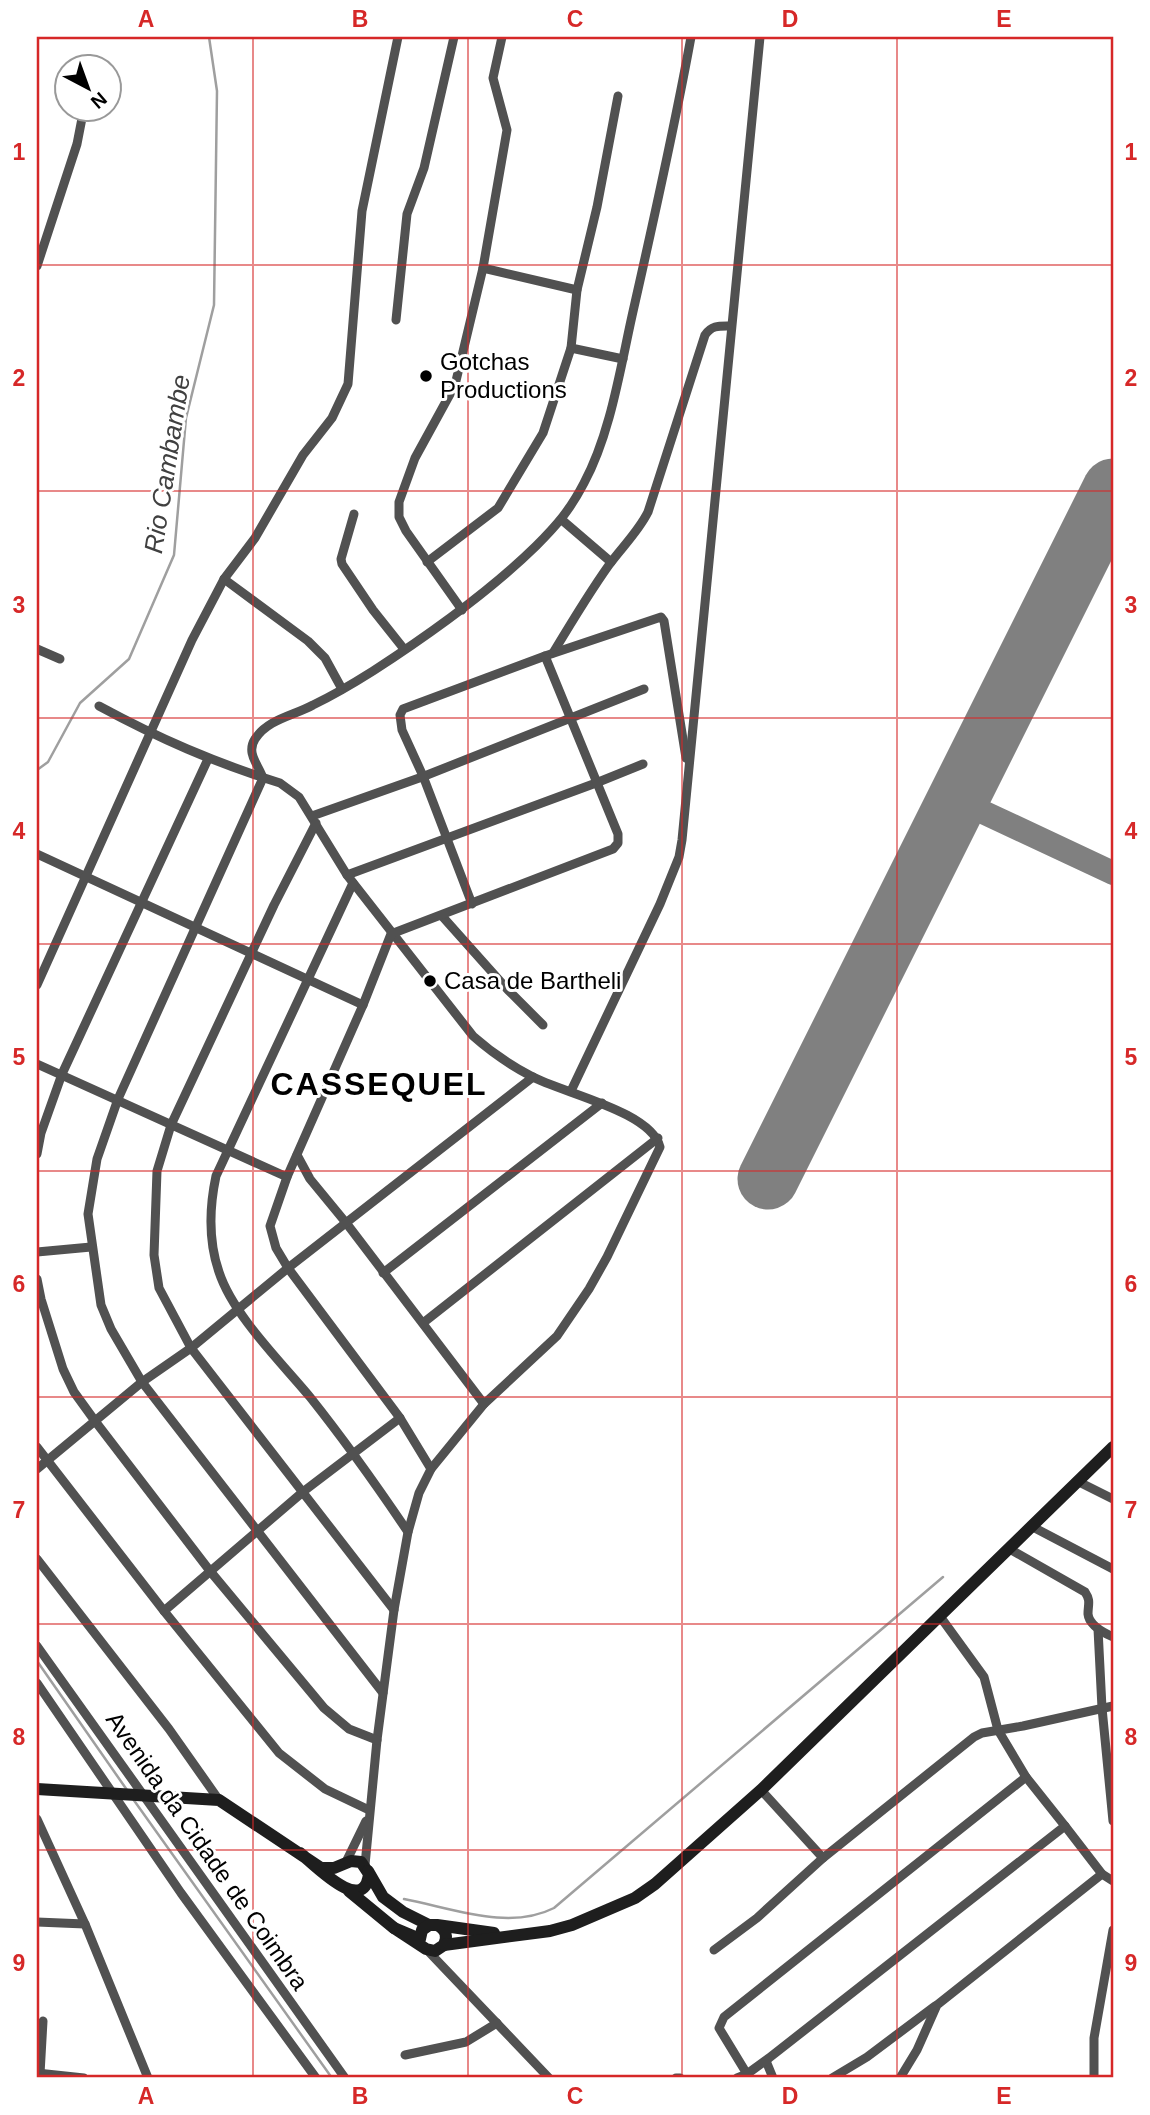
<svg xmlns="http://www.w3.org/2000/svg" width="1150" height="2115" viewBox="0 0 1150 2115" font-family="Arial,sans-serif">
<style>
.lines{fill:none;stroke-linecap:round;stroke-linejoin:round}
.stream{stroke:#9f9f9f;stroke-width:2.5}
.taxiway{stroke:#808080;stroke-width:24}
.runway{stroke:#808080;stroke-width:61}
.street{stroke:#515151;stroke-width:9}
.secondary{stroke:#1e1e1e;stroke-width:12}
.grid{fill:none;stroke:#d62828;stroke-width:2;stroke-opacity:0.55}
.poi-dot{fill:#000;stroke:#fff;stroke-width:2.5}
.labels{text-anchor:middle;stroke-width:6;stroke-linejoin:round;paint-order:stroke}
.poi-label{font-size:24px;fill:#000;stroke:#fff;text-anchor:start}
.street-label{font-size:24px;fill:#000;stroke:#fff}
.water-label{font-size:26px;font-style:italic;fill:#404040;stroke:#fff}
.district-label{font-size:32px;font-weight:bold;letter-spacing:2px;fill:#000;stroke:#fff}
.neatline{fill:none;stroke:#d62828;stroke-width:2.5}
.grid-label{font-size:23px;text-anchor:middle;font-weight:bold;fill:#d62828}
</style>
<rect width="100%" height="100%" fill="#fff"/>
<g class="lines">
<g class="stream">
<path d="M37 770 48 762 80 703 129 659 174 555 186 418 214 305 217 91 209 37"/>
<path d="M37 1661 127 1790"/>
<path d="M133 1799 332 2078"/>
<path d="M404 1899C452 1908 509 1931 554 1908L943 1577"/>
</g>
<path class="taxiway" d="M957 800 1113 873"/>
<path class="runway" d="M768 1179 1113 489"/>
<g class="street">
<path d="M37 266 77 144 84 108"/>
<path d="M483 268 577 290"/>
<path d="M396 320 407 214 424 168 454 37"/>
<path d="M571 348 623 359"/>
<path d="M354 514 341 559 342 564 373 610 404 649"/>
<path d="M562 520 611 562"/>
<path d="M427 562 498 508 543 433 571 348 577 290 597 207 618 96"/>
<path d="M224 579 308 641 325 658 342 689"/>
<path d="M462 610 406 531 399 517V502L415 458 455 385 483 268 507 130 493 78 502 37"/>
<path d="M37 649 60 659"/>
<path d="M553 653C571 623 589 593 609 565 622 547 638 532 648 512L705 335C712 325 719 326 731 326"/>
<path d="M99 706C160 739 213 762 280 783L299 797 347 875 473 1036C491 1052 510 1065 531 1076 562 1093 651 1111 660 1147L607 1257 589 1289 557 1336 484 1404 431 1469 419 1493 408 1532 394 1610 377 1740 365 1865"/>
<path d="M312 816 422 777 644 689"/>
<path d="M316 823 274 905 171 1125 157 1171 154 1255 159 1288 191 1348 394 1610"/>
<path d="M37 854 363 1005"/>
<path d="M347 875 596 783 643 764"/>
<path d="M353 883 216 1176C209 1209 208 1240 219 1272 233 1315 281 1362 310 1397 345 1441 377 1486 408 1532"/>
<path d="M472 904 423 776 402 730 400 715 403 709 545 656 661 617 664 621 686 758"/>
<path d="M442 916 508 990 543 1025"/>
<path d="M37 985 192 640 224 579 255 538 303 455 332 418 348 384 362 211 398 37"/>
<path d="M37 1064 287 1177"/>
<path d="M571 1091 660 904 679 857 682 840 760 37"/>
<path d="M37 1154 41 1133 62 1074 208 759"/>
<path d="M297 1155 310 1179 347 1224 484 1404"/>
<path d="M37 1252 91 1247"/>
<path d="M383 1273 602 1103"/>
<path d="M37 1279 41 1299 63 1369 74 1392 95 1421 210 1571 324 1708 349 1729 377 1740"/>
<path d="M423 1323 658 1138"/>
<path d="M37 1447 164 1611 279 1753 325 1789 369 1810"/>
<path d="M37 1469 142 1382 191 1348 288 1268 533 1077"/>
<path d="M431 1469 400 1418 288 1268 276 1248 270 1226 287 1177 363 1005 391 934 613 849 618 843V834L545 656"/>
<path d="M1077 1481 1113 1499"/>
<path d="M1031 1526 1113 1569"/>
<path d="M1008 1548 1085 1592C1091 1601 1088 1604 1088 1614 1089 1625 1104 1633 1113 1637"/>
<path d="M37 1559 169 1729 219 1800"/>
<path d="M164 1611 304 1491 400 1418"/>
<path d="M1098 1629 1102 1708 1113 1821"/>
<path d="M37 1646 345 2078"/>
<path d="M37 1683 181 1893 316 2078"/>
<path d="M383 1693 142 1382 111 1329 101 1305 88 1214 97 1159 118 1099 263 778C258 764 246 753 255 739 268 719 293 716 313 705 334 695 354 683 373 671 430 634 488 593 536 546 557 525 570 510 584 483 610 435 620 370 632 316 653 223 674 131 691 37"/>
<path d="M761 1790 823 1858"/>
<path d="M37 1819 85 1924 148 2078"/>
<path d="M346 1862 366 1821"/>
<path d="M1102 1874 1113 1881"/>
<path d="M37 1922 85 1924"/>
<path d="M427 1950 549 2078"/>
<path d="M714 1950 757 1918 823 1858 974 1737 982 1733 1023 1726 1113 1706"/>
<path d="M405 2055 466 2042 497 2023"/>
<path d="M766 2061 773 2078"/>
<path d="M37 2073 84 2078"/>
<path d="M40 2074 43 2021"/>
<path d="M747 2074 719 2028 724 2017 1026 1777 998 1730 984 1677 939 1615"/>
<path d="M676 2078H680"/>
<path d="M737 2078 747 2074 769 2058 1065 1826 1026 1777"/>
<path d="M832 2078 867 2057 935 2006"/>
<path d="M900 2078 917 2050 937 2005 1102 1874 1065 1826"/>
<path d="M1094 2078V2038L1113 1930"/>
</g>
<g class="secondary">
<path d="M37 1789 219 1800 321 1868H334L351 1861 361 1862 369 1874C364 1917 314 1864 300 1853"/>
<path d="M368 1871 383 1897 403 1912 429 1925"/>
<path d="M349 1891 394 1928"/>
<path d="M437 1925C446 1929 448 1937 444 1945L435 1951 426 1949 394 1928 420 1939 422 1930 429 1925H437L494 1933"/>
<path d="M444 1945 550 1931 572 1925 635 1898 655 1884 761 1790 1113 1447"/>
</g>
</g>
<path class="grid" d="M253 37V2078M468 37V2078M682 37V2078M897 37V2078M37 265H1113M37 491H1113M37 718H1113M37 944H1113M37 1171H1113M37 1397H1113M37 1624H1113M37 1850H1113"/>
<g class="poi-dot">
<circle cx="426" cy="376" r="7"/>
<circle cx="430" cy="981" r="7"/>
</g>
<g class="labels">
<g class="poi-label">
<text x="440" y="370">Gotchas<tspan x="440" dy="28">Productions</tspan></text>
<text x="444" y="989">Casa de Bartheli</text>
</g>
<g class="street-label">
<text transform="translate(207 1851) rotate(55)" y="8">Avenida da Cidade de Coimbra</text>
</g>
<g class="water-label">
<text transform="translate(167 464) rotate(-81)" y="9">Rio Cambambe</text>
</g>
<g class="district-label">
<text x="379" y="1095">CASSEQUEL</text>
</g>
</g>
<rect width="1150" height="2115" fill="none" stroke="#ffffff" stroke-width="77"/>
<g transform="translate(88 88) rotate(139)"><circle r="33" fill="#ffffff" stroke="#999999" stroke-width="2"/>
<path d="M0-5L12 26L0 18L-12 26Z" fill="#000000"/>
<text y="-10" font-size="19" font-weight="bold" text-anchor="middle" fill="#000000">N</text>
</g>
<rect x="38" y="38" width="1074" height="2038" class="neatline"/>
<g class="grid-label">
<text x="146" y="27">A</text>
<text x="360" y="27">B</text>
<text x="575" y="27">C</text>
<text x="790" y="27">D</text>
<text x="1004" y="27">E</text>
<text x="19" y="160">1</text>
<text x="1131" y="160">1</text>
<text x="19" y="386">2</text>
<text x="1131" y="386">2</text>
<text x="19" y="613">3</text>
<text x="1131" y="613">3</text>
<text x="19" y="839">4</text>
<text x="1131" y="839">4</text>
<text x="19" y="1065">5</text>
<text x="1131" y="1065">5</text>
<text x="19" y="1292">6</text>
<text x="1131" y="1292">6</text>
<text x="19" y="1518">7</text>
<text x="1131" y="1518">7</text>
<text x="19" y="1745">8</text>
<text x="1131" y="1745">8</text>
<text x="19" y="1971">9</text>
<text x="1131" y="1971">9</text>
<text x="146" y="2104">A</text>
<text x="360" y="2104">B</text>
<text x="575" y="2104">C</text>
<text x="790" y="2104">D</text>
<text x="1004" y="2104">E</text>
</g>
</svg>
